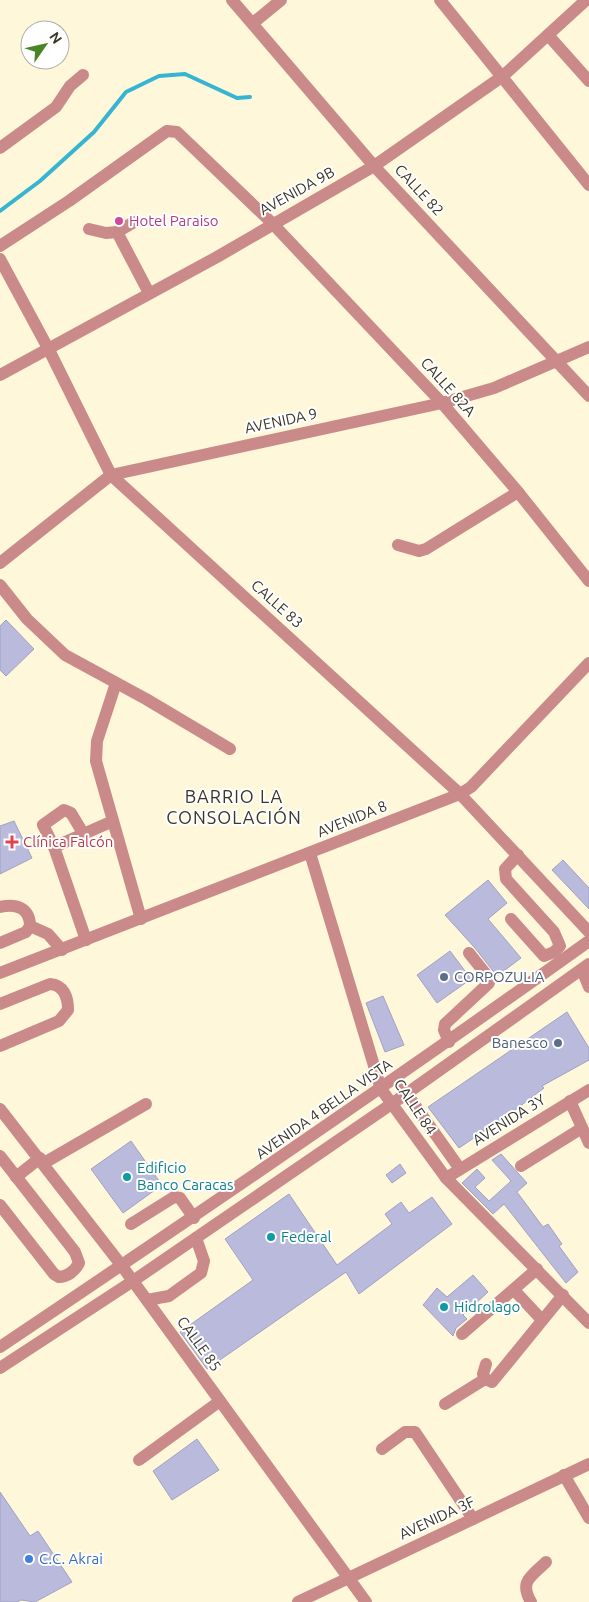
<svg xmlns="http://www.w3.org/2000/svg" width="589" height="1602" viewBox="0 0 589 1602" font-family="Ubuntu,sans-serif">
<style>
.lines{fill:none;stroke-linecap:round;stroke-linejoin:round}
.stream{stroke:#35b5d1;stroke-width:4}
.building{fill:#b9badc;stroke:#a0a2c3}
.minor{stroke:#ca8a8a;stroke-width:12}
.hotel-dot{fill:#d1479c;stroke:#fff;stroke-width:2}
.health-dot{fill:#e0444e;stroke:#fff;stroke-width:2}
.service-dot{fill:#5c6f8a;stroke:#fff;stroke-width:2}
.culture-dot{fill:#0f9aa8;stroke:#fff;stroke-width:2}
.shop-dot{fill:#3f7fe0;stroke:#fff;stroke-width:2}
.labels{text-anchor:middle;stroke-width:4;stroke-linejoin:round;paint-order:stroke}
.street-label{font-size:15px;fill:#393527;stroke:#fff}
.hotel-label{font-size:15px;fill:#b23c85;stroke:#fff;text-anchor:start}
.health-label{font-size:15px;fill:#be3a42;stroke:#fff;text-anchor:start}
.service-label{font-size:15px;fill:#4e5e75;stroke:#fff;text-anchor:start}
.culture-label{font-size:15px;fill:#0d838f;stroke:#fff;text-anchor:start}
.shop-label{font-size:15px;fill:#366cbe;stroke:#fff;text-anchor:start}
.quarter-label{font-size:18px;letter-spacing:1px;fill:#393527;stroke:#fff}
</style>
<rect width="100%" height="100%" fill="#fef7da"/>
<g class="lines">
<path class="stream" d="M0 211 40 181 94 132 126 92 159 76 185 74 237 98 250 97"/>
</g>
<g class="building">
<path d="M6 620 34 649 6 676 0 670V626Z"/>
<path d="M14 821 32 858 0 874V826Z"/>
<path d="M563 860 589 888V909L552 870Z"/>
<path d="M488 880 507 903 488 919 521 958 497 976 475 948 445 915Z"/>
<path d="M450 951 471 979 437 1003 417 975Z"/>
<path d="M383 996 404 1045 385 1052 366 1003Z"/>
<path d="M567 1012 589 1048V1060L542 1086 544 1088 511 1113 459 1148 428 1107Z"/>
<path d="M131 1141 162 1185 123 1213 91 1169Z"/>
<path d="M501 1154 527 1183 517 1192 543 1227 548 1224 562 1244 559 1246 578 1272 566 1283 504 1204 493 1214 462 1183 477 1169 485 1178 475 1187 489 1201 511 1181 492 1160Z"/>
<path d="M400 1164 406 1173 392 1183 386 1175Z"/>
<path d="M289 1194 337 1265 392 1224 385 1214 401 1202 409 1213 432 1197 452 1224 359 1294 346 1272 207 1369 180 1332 253 1280 225 1239Z"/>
<path d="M473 1275 488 1292 463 1315 467 1319 456 1328 453 1336 423 1305 437 1288 447 1297Z"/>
<path d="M197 1439 219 1470 172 1500 153 1471Z"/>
<path d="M0 1492 30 1536 38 1531 72 1582 35 1602 21 1600 17 1602H0Z"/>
</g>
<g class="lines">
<g class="minor">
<path d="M232 0 374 166 589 396"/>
<path d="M440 0 589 185"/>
<path d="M253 23 281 0"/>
<path d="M548 35 589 81"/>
<path d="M0 148 56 107 70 86 83 75"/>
<path d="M134 222 117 232 149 293"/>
<path d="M89 229 106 233 117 232"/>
<path d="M0 246 69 201 167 131 177 132 272 223 442 403 518 492 589 581"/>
<path d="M0 259 49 350 111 475 460 794 589 932"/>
<path d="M0 375 217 257 374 166 503 76 586 0"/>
<path d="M398 545 419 551 426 549 518 492"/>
<path d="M0 563 111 475 442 403 494 388 589 347"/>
<path d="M0 585 27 619 65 655 146 699 230 749"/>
<path d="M116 683 97 741 96 761 141 919"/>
<path d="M54 847 43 825 64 810 71 813 83 833"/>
<path d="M310 853 381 1089 446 1178 589 1323"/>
<path d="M0 907C16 903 30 908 30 926L26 932 0 943"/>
<path d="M511 919 544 956 554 952 560 946 554 932 506 879 505 869 518 855"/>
<path d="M30 926 48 934 62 950"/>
<path d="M86 940 54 847 113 821"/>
<path d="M582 970 589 987"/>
<path d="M0 973 460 794 471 787 589 663"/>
<path d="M0 1004 50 984C64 985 68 997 68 1010L59 1021 0 1046"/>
<path d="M449 1042 444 1030 445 1024 489 983V978L469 953"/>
<path d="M402 1087 460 1169"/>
<path d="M570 1101 589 1143"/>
<path d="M0 1109 122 1266 366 1602"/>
<path d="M0 1156 75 1252 79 1263C75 1271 67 1277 59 1277L54 1274 0 1205"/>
<path d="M44 1163 146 1104"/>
<path d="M521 1166 582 1128"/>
<path d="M16 1177 40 1158"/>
<path d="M446 1178 589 1090"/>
<path d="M131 1224 174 1197 180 1198 194 1218"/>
<path d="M514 1290 542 1320"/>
<path d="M147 1300 169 1296 201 1273 204 1261 196 1238"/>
<path d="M462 1334 537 1269"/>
<path d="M0 1347C198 1214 395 1080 589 941"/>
<path d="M486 1364 483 1374 485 1379 492 1382 563 1295"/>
<path d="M0 1368 133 1281 406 1094 589 964"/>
<path d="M445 1404 485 1379"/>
<path d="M382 1449 405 1432H415L473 1519"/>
<path d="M139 1460 220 1401"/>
<path d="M564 1475 589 1518"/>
<path d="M298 1602 589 1464"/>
<path d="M531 1602C519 1581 531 1577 546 1562"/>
</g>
</g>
<circle class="hotel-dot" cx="119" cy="221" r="5"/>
<path class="health-dot" d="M9.5 834.5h5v5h5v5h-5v5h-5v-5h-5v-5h5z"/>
<g class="service-dot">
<circle cx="444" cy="977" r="5"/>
<circle cx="558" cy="1043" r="5"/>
</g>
<g class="culture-dot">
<circle cx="127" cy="1177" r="5"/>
<circle cx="271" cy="1237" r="5"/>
<circle cx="444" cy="1307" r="5"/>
</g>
<circle class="shop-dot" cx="29" cy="1559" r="5"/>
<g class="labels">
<g class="street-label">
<text transform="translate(419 190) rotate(47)" y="5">CALLE 82</text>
<text transform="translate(297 191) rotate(-29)" y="5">AVENIDA 9B</text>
<text transform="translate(448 387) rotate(48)" y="5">CALLE 82A</text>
<text transform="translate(281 421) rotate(-12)" y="5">AVENIDA 9</text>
<text transform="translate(277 604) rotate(42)" y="5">CALLE 83</text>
<text transform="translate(352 819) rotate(-22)" y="5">AVENIDA 8</text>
<text transform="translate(415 1107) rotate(56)" y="5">CALLE 84</text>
<text transform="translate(324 1109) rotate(-35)" y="5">AVENIDA 4 BELLA VISTA</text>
<text transform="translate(509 1120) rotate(-32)" y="5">AVENIDA 3Y</text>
<text transform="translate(199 1344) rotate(54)" y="5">CALLE 85</text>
<text transform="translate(437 1518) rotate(-25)" y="5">AVENIDA 3F</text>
</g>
<g class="hotel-label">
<text x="129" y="226">Hotel Paraiso</text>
</g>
<g class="health-label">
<text x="23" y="847">Clínica Falcón</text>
</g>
<g class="service-label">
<text x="454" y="982">CORPOZULIA</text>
<text x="548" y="1048" text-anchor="end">Banesco</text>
</g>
<g class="culture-label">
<text x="137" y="1173">Edificio<tspan x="137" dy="17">Banco Caracas</tspan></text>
<text x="281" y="1242">Federal</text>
<text x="454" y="1312">Hidrolago</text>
</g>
<g class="shop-label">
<text x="39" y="1564">C.C. Akrai</text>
</g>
<g class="quarter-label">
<text x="234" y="803">BARRIO LA<tspan x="234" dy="21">CONSOLACIÓN</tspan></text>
</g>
</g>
<g transform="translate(45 45) rotate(56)"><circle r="24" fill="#ffffff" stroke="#b0aea9"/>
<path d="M0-4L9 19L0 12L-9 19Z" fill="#498522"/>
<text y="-8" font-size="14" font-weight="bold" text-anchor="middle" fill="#393527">N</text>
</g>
</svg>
